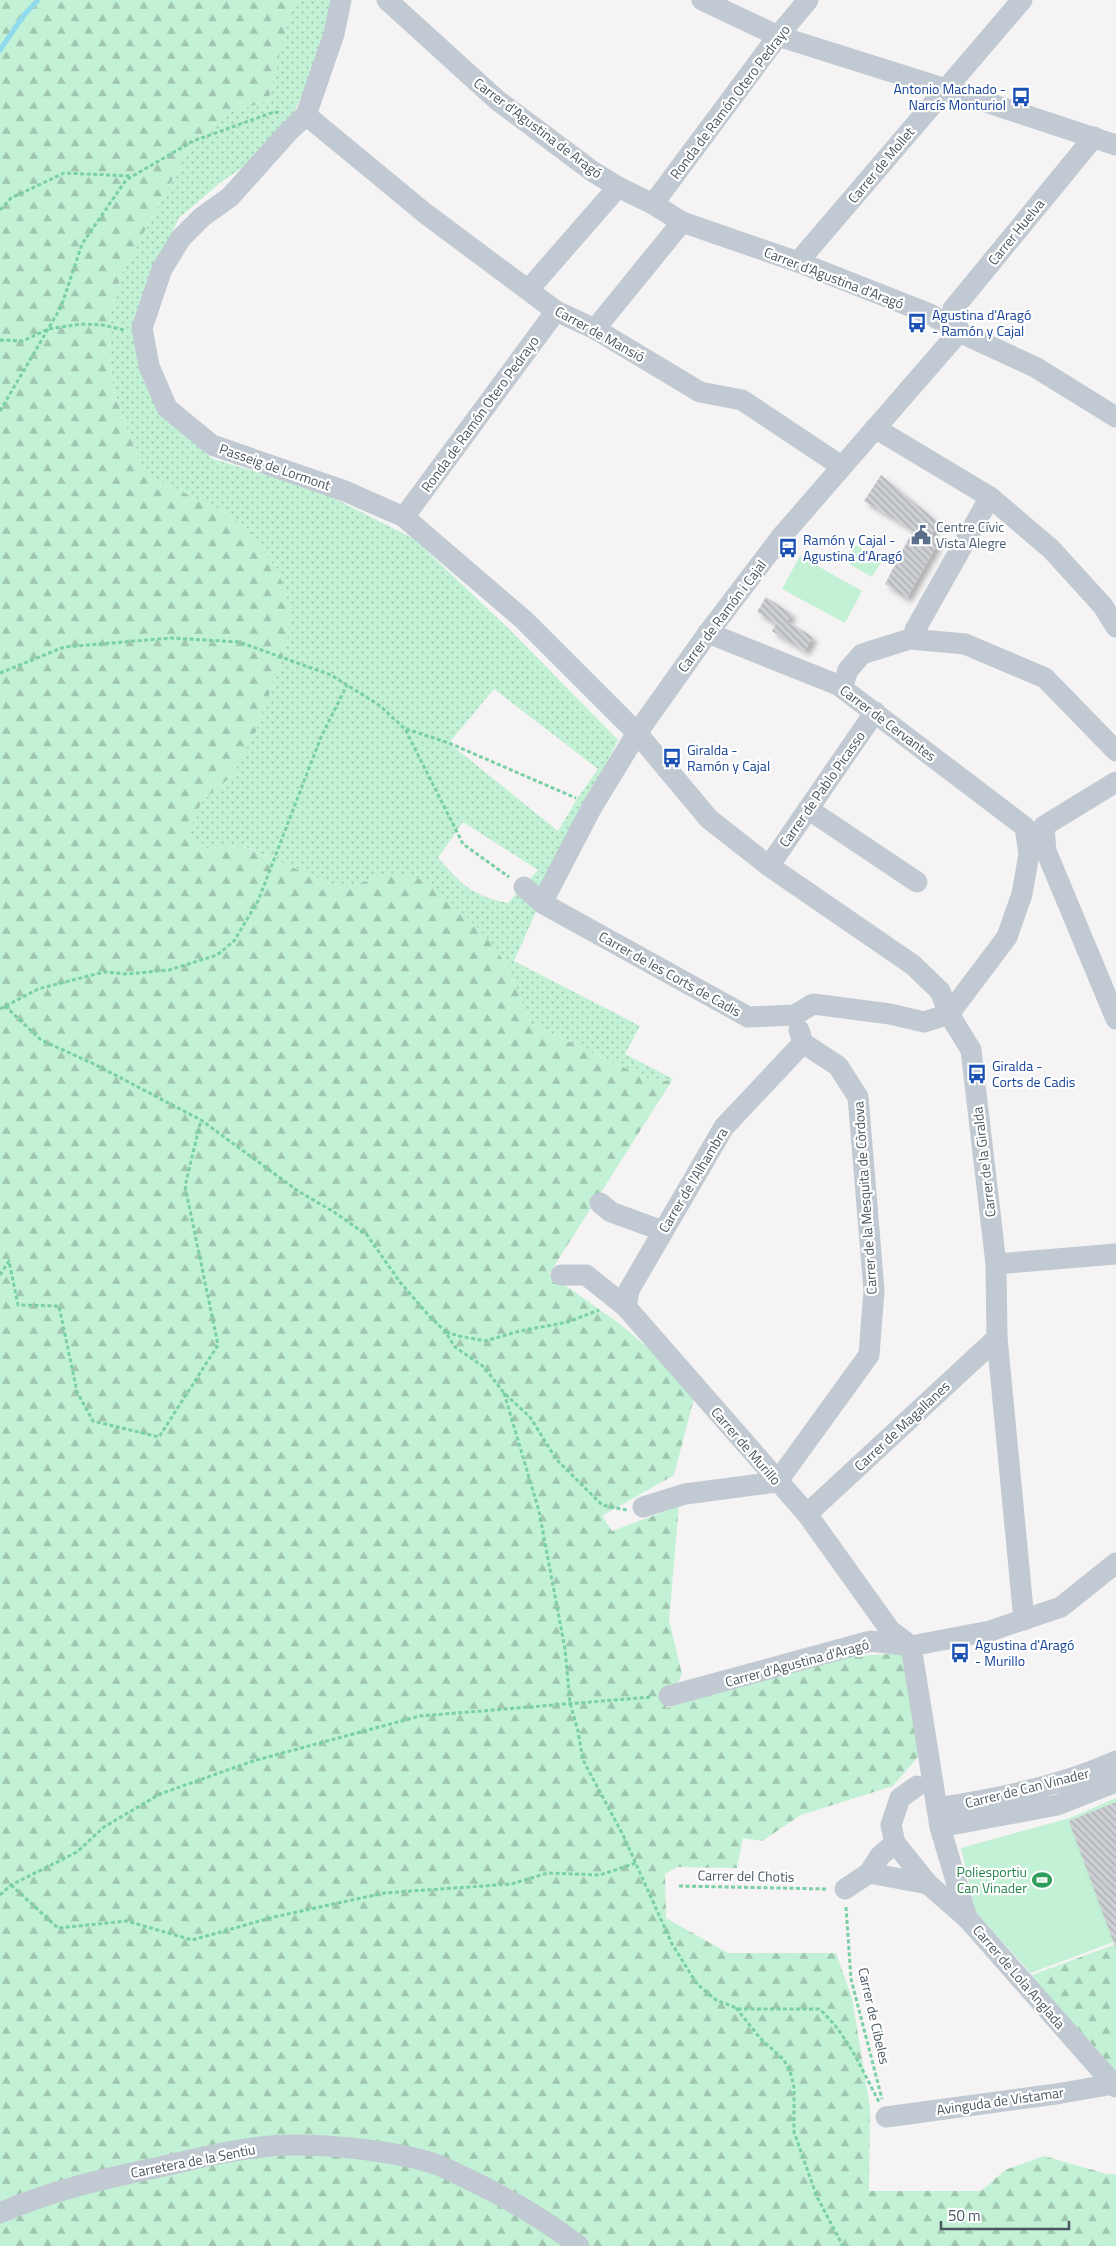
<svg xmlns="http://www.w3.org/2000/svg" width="1116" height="2246" viewBox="0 0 1116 2246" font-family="'Titillium Web',sans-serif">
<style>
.grass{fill:url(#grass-dots);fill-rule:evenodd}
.forest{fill:url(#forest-firs)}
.park{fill:#c3f1d5}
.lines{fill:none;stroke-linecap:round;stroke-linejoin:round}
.stream{stroke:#90daee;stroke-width:5}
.building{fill:url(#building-back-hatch);filter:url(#shadow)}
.path{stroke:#7ad0a6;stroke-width:3;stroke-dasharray:4 2.5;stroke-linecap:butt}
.minor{stroke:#c1cad2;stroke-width:21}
.labels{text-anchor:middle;stroke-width:4.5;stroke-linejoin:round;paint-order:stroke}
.transit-label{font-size:14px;fill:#164399;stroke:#fff;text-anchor:start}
.street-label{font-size:14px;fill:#4a5661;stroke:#fff}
.service-label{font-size:14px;fill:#4e5e75;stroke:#fff;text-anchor:start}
.leisure-label{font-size:14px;fill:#27864d;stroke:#fff;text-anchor:end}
</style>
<defs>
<pattern id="grass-dots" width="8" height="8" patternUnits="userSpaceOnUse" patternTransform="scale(1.25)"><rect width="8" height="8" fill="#c3f1d5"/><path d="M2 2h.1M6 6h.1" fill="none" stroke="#a0c6b0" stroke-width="1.8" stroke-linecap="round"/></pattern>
<pattern id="forest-firs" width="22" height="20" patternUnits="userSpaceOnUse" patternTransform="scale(1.25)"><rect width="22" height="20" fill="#c3f1d5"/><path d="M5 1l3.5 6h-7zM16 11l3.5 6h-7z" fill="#a0c6b0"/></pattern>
<pattern id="building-back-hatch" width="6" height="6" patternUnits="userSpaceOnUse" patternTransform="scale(1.25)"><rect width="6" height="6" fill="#cdcfd5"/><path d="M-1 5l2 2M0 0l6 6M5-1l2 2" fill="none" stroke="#a8abb0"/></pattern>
<filter id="shadow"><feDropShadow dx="4.5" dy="4.5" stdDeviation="2.5" flood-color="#0004"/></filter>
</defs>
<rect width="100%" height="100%" fill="#f5f3f3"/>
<path class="grass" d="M299 0H334L312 73 292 117 254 159 220 183 179 218 144 290 157 411 213 459 320 491 414 539 509 629 618 740 566 845 514 961 640 1026 625 1054 673 1079 657 1083 531 1024 508 967 390 873 343 889 243 846 205 848 187 836 202 801 232 776 247 528 227 513 157 480 140 463 113 389 108 325 121 275 193 141 228 113 268 101 291 11ZM494 689 598 769 577 799 558 831 449 743ZM463 822 538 870 508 903C470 895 463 885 438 858Z"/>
<g class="forest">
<path d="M0 0H299L291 11 268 101 228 113 193 141 121 275 108 325 113 390 140 463 157 480 227 513 247 528 278 571 290 607 287 644 256 731 232 776 202 801 187 836 205 848 242 846 343 889 390 873 429 881 486 936 508 967 531 1024 657 1083 673 1079 549 1274 620 1324 654 1353 694 1398 674 1475 602 1516 612 1531 679 1506 669 1620 682 1674 666 1708 842 1657 903 1653 927 1746 893 1786 801 1815 762 1841 743 1838 737 1868 677 1867 665 1874 666 1918 728 1953H836L852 1998 870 2107 869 2191H981L1005 2170 1044 2156 1107 2174H1116V2246H0Z"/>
<path d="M1116 1944V2082L1032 1975Z"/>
</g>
<g class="park">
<path d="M856 545 882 561 872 577 846 562Z"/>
<path d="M800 556 862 591 845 623 782 589Z"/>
<path d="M1116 1798V1941L1031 1973 976 1913 961 1848 1070 1818Z"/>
</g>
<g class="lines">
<path class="stream" d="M0 50 24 15 38 0"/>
</g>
<g class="building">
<path d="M881 475 938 522 929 540 938 543 907 598 885 584 913 530 864 501Z"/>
<path d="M766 597 792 614 787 621 813 637 805 651 772 631 776 624 757 612Z"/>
<path d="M1116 1802V1946H1115L1069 1821Z"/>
</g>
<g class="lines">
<g class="path">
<path d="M0 210 11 198 64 173 131 176"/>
<path d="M0 340 23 341 48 329 81 324 103 325 124 330"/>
<path d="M0 411 61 307 82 244 126 180 193 141 274 112 281 113"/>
<path d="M0 673 64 647 171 638 239 642 331 675 379 705 405 729 463 844 509 877"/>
<path d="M406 729 449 743 576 798"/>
<path d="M5 1006 41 1040 94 1064 201 1120 298 1191 334 1212 367 1235 400 1282 430 1317 445 1331 455 1347 484 1367 504 1393 530 1417 556 1459 602 1505 627 1510"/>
<path d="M0 1009 38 989 104 972 127 974 169 970 217 955 234 941 258 901 321 737 347 685"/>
<path d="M0 1275 9 1261 18 1305 59 1306 77 1392 93 1421 159 1437 218 1345 185 1186 201 1120"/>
<path d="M446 1332 459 1336 485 1341 520 1331 568 1322 599 1310"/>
<path d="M504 1393 539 1511 565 1649 570 1703 578 1731 583 1760 623 1835 672 1944 697 1984 716 2000 739 2009H819C847 2033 862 2070 879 2102"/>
<path d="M11 1885 58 1928 127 1921 192 1940 274 1917 384 1893 511 1884 548 1873 600 1875 636 1863"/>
<path d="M679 1886 827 1889"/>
<path d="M0 1895 11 1885 77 1852 104 1827 160 1794 253 1761 420 1716 651 1697"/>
<path d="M846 1907 851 1979 882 2099"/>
<path d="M736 2008 760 2038 784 2060 790 2071 794 2087V2132L817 2197 843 2246"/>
</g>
<g class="minor">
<path d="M341 0 334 34 306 115 289 131 230 197 202 217 181 238 162 269 142 328 149 366 167 408 212 445 345 491 404 517 524 620 637 733 709 819 769 866 913 965 940 991 949 1014 971 1050 996 1264 997 1338 1024 1620"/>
<path d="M387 0 497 100 592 171 618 187 653 204 682 222 798 262 930 314 959 332 1035 367 1116 417"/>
<path d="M702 0 778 36 946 89 1116 145"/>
<path d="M306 115 426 214 556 311 595 329 700 392 742 400 841 466"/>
<path d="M653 204 778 36 808 0"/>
<path d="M798 262 1022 0"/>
<path d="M529 289 618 187"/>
<path d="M595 329 682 222"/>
<path d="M959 332 953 309 1094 137"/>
<path d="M875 428 990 497 1051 549 1103 606 1116 627"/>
<path d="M404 517 556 311"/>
<path d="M915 630 990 497"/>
<path d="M842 688 848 670 862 654 910 639 965 644 1045 678 1116 751"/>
<path d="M1116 782 1044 826 1046 851 1116 1019"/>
<path d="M808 809 917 882"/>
<path d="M769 866 875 712"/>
<path d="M524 887 542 903 748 1017 795 1015 813 1004 890 1014 924 1022 949 1014 1007 937 1022 894 1029 854 1025 827 838 685 708 633"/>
<path d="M542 903 592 807 637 733 708 633 781 537 959 332"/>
<path d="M600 1203 611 1212 663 1231"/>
<path d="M996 1264 1116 1254"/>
<path d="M561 1275H586L626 1307 807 1514 890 1630 911 1646"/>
<path d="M626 1307 629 1290 724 1127 803 1043 799 1030"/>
<path d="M643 1507 685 1494 777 1482 869 1355 874 1290 858 1097 838 1066 803 1043"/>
<path d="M807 1514 997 1338"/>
<path d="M911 1646 940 1827 967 1918 1116 2087"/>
<path d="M669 1696 871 1641 911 1646 990 1631 1061 1607 1116 1563"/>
<path d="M917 1786 900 1798 891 1825 895 1843 928 1884 967 1918"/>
<path d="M937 1808C997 1799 1061 1786 1116 1761"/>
<path d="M940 1827 1057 1805 1116 1782"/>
<path d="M869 1873 928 1884"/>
<path d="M845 1889 869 1873 880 1856 895 1843"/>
<path d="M886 2117 1056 2094 1114 2084"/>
<path d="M0 2213C50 2191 102 2179 155 2168 194 2159 231 2150 270 2146 314 2142 393 2150 435 2164 445 2167 456 2174 466 2178 506 2197 544 2219 579 2246"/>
</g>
</g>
<defs>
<symbol id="bus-bare" viewBox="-9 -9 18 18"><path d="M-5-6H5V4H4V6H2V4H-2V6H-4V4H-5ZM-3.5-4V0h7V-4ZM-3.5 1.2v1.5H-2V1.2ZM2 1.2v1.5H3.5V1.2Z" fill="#1a4fb4" stroke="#fff" stroke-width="2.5" paint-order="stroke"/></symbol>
<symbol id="civic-bare" viewBox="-9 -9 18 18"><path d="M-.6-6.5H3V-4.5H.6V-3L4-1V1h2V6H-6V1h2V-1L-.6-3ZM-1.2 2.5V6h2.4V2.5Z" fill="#5c6f8a" stroke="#fff" stroke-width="2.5" paint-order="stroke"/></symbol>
<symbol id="stadium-bare" viewBox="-9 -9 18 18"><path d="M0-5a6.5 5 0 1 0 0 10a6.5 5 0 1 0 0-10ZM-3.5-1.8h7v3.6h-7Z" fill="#2e9e5b" stroke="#fff" stroke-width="2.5" paint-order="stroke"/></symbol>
</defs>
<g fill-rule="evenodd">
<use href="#bus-bare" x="1007" y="83" width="28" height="28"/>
<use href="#bus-bare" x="903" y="309" width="28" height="28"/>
<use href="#civic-bare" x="907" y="521" width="28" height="28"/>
<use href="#bus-bare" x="774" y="534" width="28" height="28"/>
<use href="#bus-bare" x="658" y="744" width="28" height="28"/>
<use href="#bus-bare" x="963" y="1060" width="28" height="28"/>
<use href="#bus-bare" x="946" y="1639" width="28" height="28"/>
<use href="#stadium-bare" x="1028" y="1866" width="28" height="28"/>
</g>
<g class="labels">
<g class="transit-label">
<text x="1006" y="94" text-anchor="end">Antonio Machado -<tspan x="1006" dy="16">Narcís Monturiol</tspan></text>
<text x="932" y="320">Agustina d'Aragó<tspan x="932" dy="16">- Ramón y Cajal</tspan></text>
<text x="803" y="545">Ramón y Cajal -<tspan x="803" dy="16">Agustina d'Aragó</tspan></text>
<text x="687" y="755">Giralda -<tspan x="687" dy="16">Ramón y Cajal</tspan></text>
<text x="992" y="1071">Giralda -<tspan x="992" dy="16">Corts de Cadis</tspan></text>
<text x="975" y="1650">Agustina d'Aragó<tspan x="975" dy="16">- Murillo</tspan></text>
</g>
<g class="street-label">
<text transform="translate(730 102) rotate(-53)" y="5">Ronda de Ramón Otero Pedrayo</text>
<text transform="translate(538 128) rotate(37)" y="5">Carrer d'Agustina de Aragó</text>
<text transform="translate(881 165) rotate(-50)" y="5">Carrer de Mollet</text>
<text transform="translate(1016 232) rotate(-51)" y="5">Carrer Huelva</text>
<text transform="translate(834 278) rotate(21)" y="5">Carrer d'Agustina d'Aragó</text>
<text transform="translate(600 334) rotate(29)" y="5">Carrer de Mansió</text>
<text transform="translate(480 414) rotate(-54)" y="5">Ronda de Ramón Otero Pedrayo</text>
<text transform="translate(275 467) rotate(19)" y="5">Passeig de Lormont</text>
<text transform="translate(722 616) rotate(-53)" y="5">Carrer de Ramón i Cajal</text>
<text transform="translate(888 723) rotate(37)" y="5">Carrer de Cervantes</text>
<text transform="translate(822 789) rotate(-55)" y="5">Carrer de Pablo Picasso</text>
<text transform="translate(670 974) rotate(29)" y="5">Carrer de les Corts de Cadis</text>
<text transform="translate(984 1162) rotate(-97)" y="5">Carrer de la Giralda</text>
<text transform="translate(693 1180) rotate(-59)" y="5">Carrer de l'Alhambra</text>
<text transform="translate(865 1198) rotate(-94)" y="5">Carrer de la Mesquita de Còrdova</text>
<text transform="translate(902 1426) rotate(-43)" y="5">Carrer de Magallanes</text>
<text transform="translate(746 1446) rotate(49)" y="5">Carrer de Murillo</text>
<text transform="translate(797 1663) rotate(-15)" y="5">Carrer d'Agustina d'Aragó</text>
<text transform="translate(1027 1788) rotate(-14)" y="5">Carrer de Can Vinader</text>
<text transform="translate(746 1876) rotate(1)" y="5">Carrer del Chotis</text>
<text transform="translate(1019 1977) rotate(49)" y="5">Carrer de Lola Anglada</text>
<text transform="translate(874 2016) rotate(77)" y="5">Carrer de Cibeles</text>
<text transform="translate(1000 2101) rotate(-8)" y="5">Avinguda de Vistamar</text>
<text transform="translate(193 2161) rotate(-11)" y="5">Carretera de la Sentiu</text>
</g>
<g class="service-label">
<text x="936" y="532">Centre Cívic<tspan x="936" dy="16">Vista Alegre</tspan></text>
</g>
<g class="leisure-label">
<text x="1027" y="1877">Poliesportiu<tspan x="1027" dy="16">Can Vinader</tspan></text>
</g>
</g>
<path d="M941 2221v8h128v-8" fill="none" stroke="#4a5661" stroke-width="2.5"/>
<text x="948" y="2221" font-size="15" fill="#4a5661" stroke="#ffffff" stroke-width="4" paint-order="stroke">50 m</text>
</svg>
